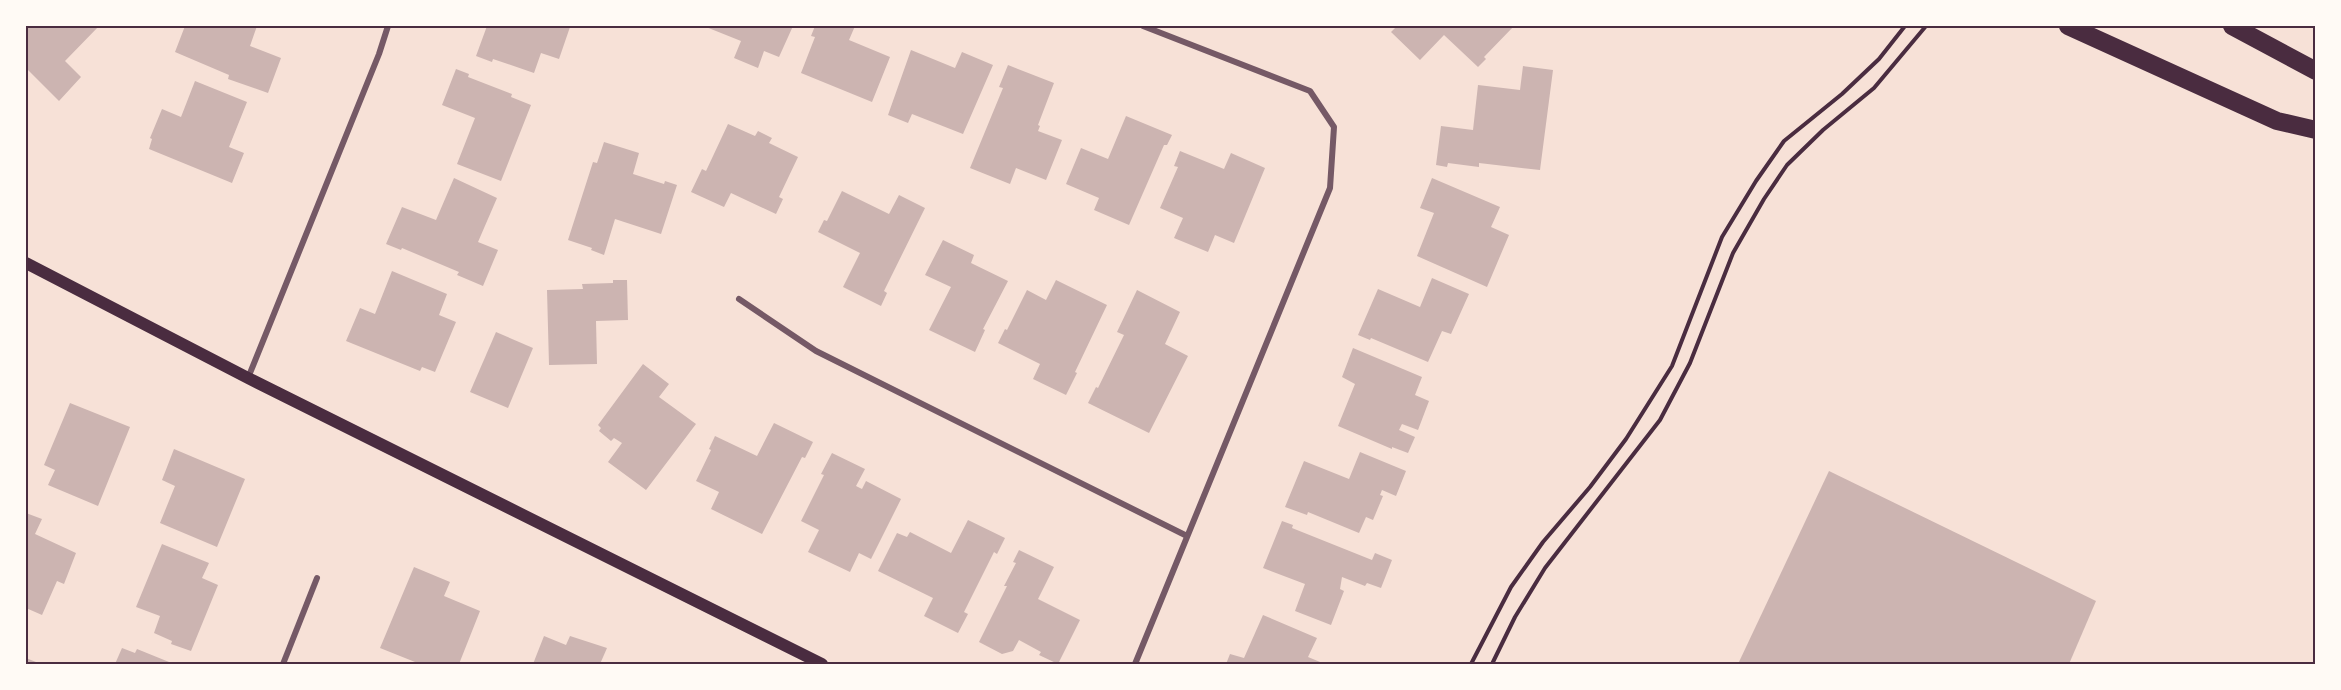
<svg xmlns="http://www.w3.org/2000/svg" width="2341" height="690" viewBox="0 0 2341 690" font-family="'Open Sans',sans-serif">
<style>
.building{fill:#ccb4b1}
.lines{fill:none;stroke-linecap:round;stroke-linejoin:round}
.path{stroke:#4a2c40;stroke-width:4}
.minor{stroke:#755966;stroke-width:6}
.secondary{stroke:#4a2c40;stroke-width:12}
.motorway{stroke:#4a2c40;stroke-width:18}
.neatline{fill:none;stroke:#4a2c40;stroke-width:2}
</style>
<rect width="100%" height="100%" fill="#f7e1d7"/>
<g class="building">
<path d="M26 26H99L65 61 81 77 59 101 26 68Z"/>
<path d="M185 26H257L250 46 281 58 268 93 228 79 229 75 175 52Z"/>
<path d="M487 26H564L570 27 559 59 541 53 534 73 493 59 492 62 476 56Z"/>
<path d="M707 26H793L779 57 764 51 758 68 734 58 741 41 706 27Z"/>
<path d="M815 26H855L849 40 890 57 872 102 801 73 815 37 811 36Z"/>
<path d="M1397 26H1514L1484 57 1486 59 1478 67 1444 35 1420 60 1391 32Z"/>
<path d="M911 50 955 68 962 52 993 65 963 134 912 114 908 123 888 115Z"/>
<path d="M1008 65 1054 83 1038 125 1040 126 1038 131 1062 140 1046 180 1016 168 1010 184 970 168 1003 88 999 87Z"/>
<path d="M1523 66 1553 70 1540 170 1479 163V167L1448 163 1447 167 1436 165 1441 126 1473 130 1478 85 1520 90Z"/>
<path d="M456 69 469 74 468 77 512 94 511 97 531 105 501 181 457 164 475 118 442 105Z"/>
<path d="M195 81 247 102 229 147 244 153 232 183 149 149 152 139 150 138 162 109 181 117Z"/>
<path d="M1126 116 1172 135 1167 145H1164L1129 225 1094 210 1099 198 1066 184 1081 148 1108 159Z"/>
<path d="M728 124 755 136 758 131 772 138 769 143 798 157 779 197 783 199 776 214 731 193 724 207 691 192 702 169 706 171Z"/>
<path d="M604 142 639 153 633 174 664 184 665 181 677 185 661 234 615 219 604 255 591 250 592 248 568 240 593 162 597 163Z"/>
<path d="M1180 151 1224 169 1231 153 1265 168 1234 243 1215 235 1208 252 1174 238 1183 218 1160 208 1178 167 1174 166Z"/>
<path d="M454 178 497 198 478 242 498 250 483 286 457 275 459 272 402 248 401 250 386 244 402 207 436 220Z"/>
<path d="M1432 178 1500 207 1491 227 1509 235 1487 287 1417 256 1434 213 1420 208Z"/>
<path d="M842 191 889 214 899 195 925 208 884 291 887 293 881 306 843 287 860 253 818 232 824 220 827 221Z"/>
<path d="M943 240 974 255 971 263 1008 281 983 329 985 330 975 352 929 330 951 287 925 275Z"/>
<path d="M392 271 447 294 439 315 456 322 435 372 422 367 420 371 346 341 360 308 375 314Z"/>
<path d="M1432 278 1469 294 1451 334 1442 331 1428 362 1371 338 1370 340 1358 335 1378 289 1420 307Z"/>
<path d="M613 280H627L628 320 596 321 597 364 549 365 547 290 583 289 582 284 613 283Z"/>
<path d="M1056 280 1107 305 1075 372 1077 373 1066 395 1033 379 1040 364 998 343 1005 329 1007 330 1027 290 1046 300Z"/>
<path d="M1137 290 1180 312 1165 344 1188 356 1149 433 1088 403 1096 387 1098 388 1124 335 1117 332Z"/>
<path d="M496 332 533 348 508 408 470 392Z"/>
<path d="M1353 348 1422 377 1415 395 1429 401 1418 430 1402 424 1399 430 1415 437 1408 453 1392 447V449L1338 426 1355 384 1342 377Z"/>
<path d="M643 364 669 384 659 397 696 424 646 490 608 462 622 443 614 438 611 441 599 431 601 428 598 425Z"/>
<path d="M70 403 130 427 98 506 48 485 55 470 44 465Z"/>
<path d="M774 423 813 442 805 458 802 457 762 534 711 509 719 492 696 481 711 450 709 449 715 436 757 456Z"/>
<path d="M174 449 245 479 217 547 160 523 175 486 162 480Z"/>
<path d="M1360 452 1406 471 1396 496 1382 490 1380 495 1383 496 1373 520 1366 517 1359 533 1308 512 1307 515 1285 507 1304 461 1349 479Z"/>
<path d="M832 453 865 469 856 486 862 489 866 481 901 499 871 559 859 553 850 572 808 552 819 530 801 521 824 475 821 474Z"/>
<path d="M1829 471 2096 601 2069 664H1738Z"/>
<path d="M26 513 42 519 35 534 76 553 64 584 57 581 42 615 26 608Z"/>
<path d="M968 520 1005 538 997 554 994 552 964 612 968 614 958 633 924 616 933 598 878 571 897 533 907 537 910 532 951 553Z"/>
<path d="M1282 521 1293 525 1292 528 1372 560 1375 553 1392 560 1381 588 1367 583 1365 586 1342 577 1340 589 1344 591 1331 625 1295 611 1305 584 1263 568Z"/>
<path d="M162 544 209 563 202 578 218 585 191 651 171 644 172 641 154 633 160 616 136 607Z"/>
<path d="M1019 550 1054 567 1038 599 1080 620 1058 664 1039 655 1041 652 1019 640 1013 651 1002 654 979 642 1007 586H1004L1016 563 1013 562Z"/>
<path d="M414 567 450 582 444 596 480 611 459 664H420L380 648Z"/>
<path d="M1263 615 1317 638 1308 657 1325 664H1226L1230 654 1244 658Z"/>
<path d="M544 636 566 645 570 636 607 648 600 664H533Z"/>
<path d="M122 648 135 653 137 649 174 664H115Z"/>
<path d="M26 658 36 662 35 664H26Z"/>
</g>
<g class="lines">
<g class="path">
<path d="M1471 664 1511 587 1543 542 1590 487 1626 439 1672 366 1722 237 1756 181 1784 141 1842 94 1879 59 1905 26"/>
<path d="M1492 664 1515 617 1545 568 1660 420 1690 363 1733 253 1764 199 1787 165 1823 130 1874 88 1926 26"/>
</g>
<g class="minor">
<path d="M739 299 816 351 1187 536"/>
<path d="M248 378 379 54 388 26"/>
<path d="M283 664 317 578"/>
<path d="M1135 664 1330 188 1334 127 1310 91 1143 26"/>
</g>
<path class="secondary" d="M26 263 248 378 822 664"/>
<g class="motorway">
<path d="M2068 26 2277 121 2316 130"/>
<path d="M2232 26 2316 71"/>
</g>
</g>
<rect width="2341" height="690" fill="none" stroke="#fffaf5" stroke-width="54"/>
<rect x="27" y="27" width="2287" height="636" class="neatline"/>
</svg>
